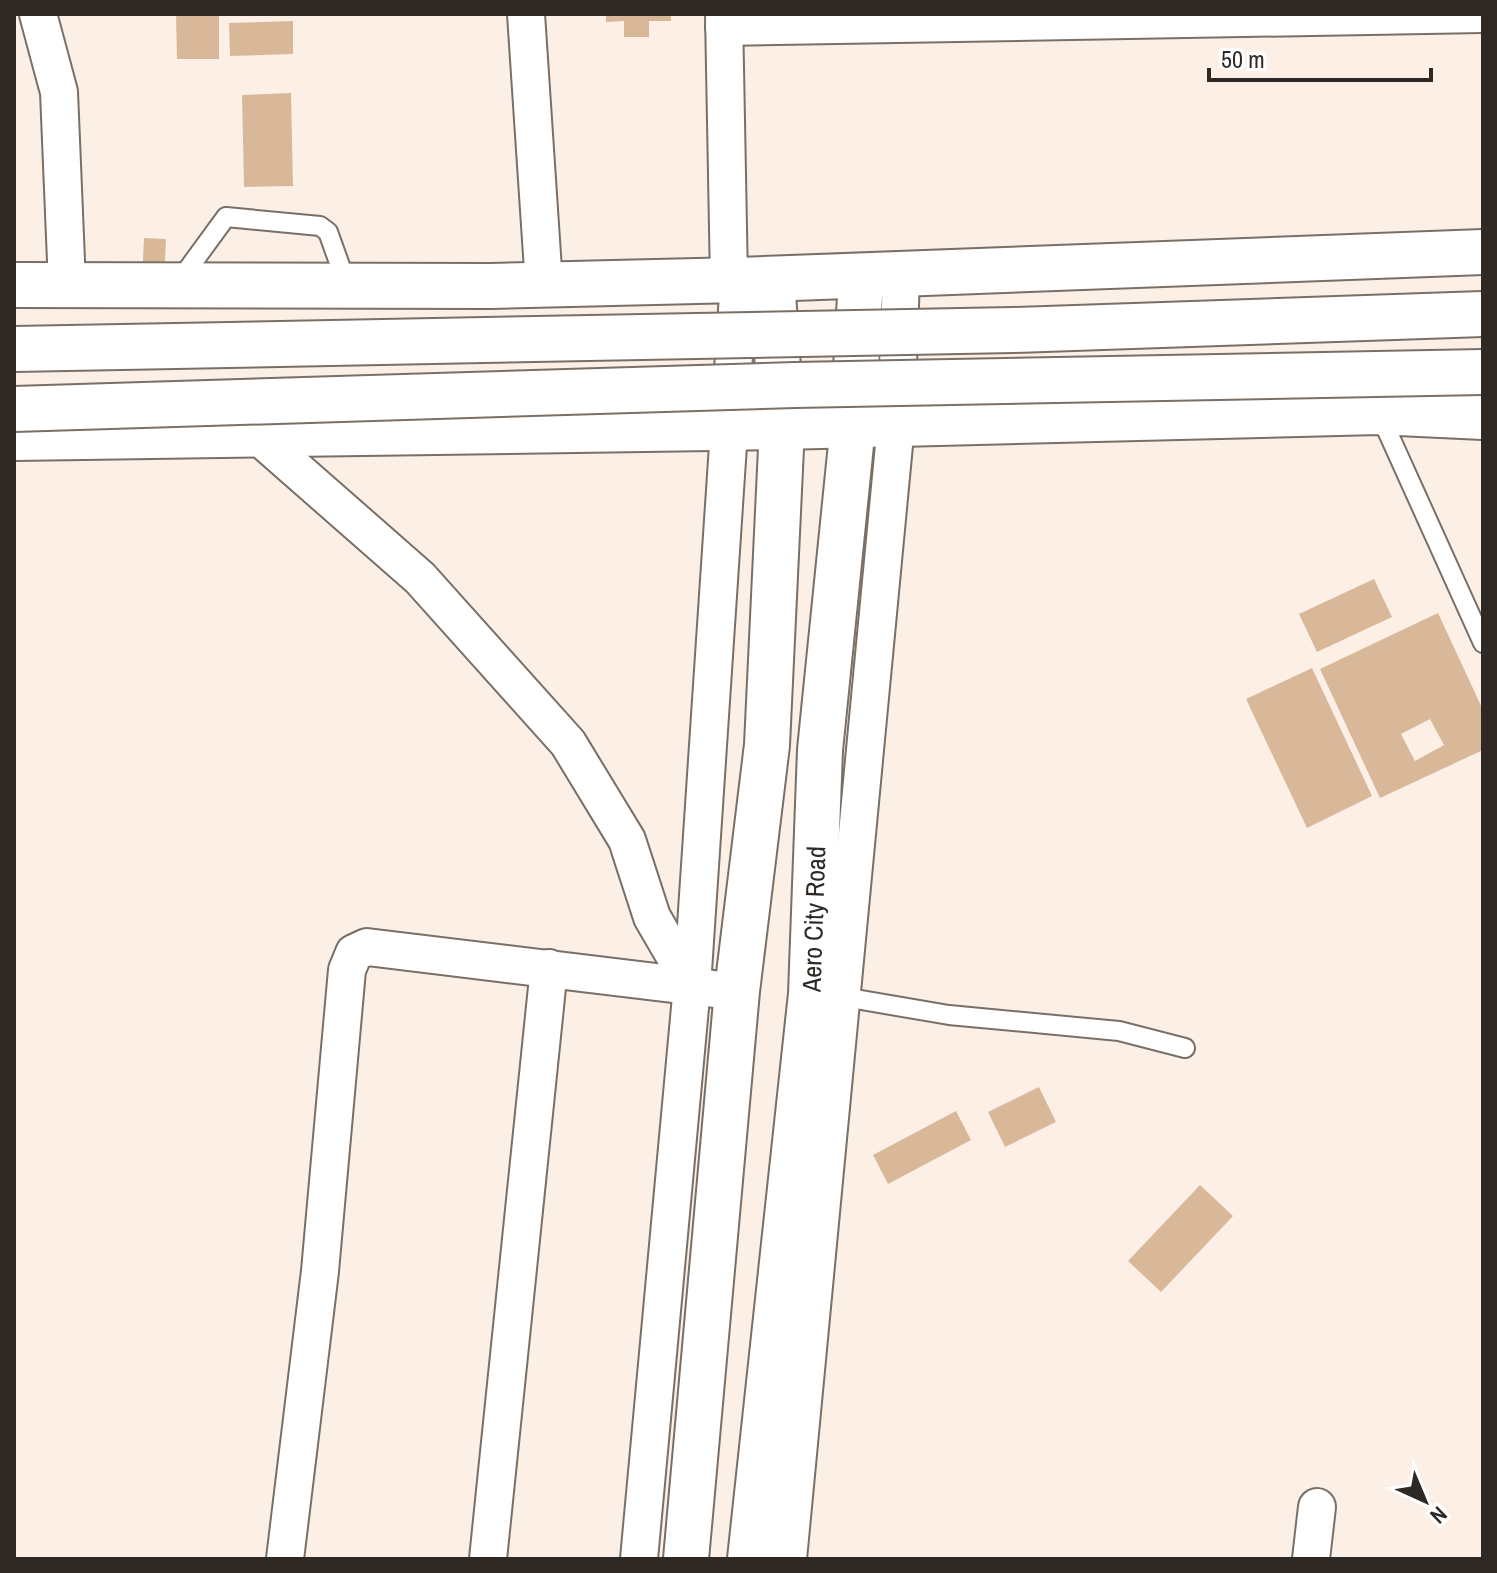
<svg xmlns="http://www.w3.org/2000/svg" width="1497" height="1573" viewBox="0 0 1497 1573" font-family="'Archivo Narrow',sans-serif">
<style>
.building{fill:#d9b89a;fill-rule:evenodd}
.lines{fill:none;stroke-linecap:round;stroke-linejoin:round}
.service-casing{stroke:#796f66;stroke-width:22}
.minor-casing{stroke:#796f66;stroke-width:40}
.tertiary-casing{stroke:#796f66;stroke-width:48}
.primary-casing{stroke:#796f66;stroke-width:48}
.service{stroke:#fff;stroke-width:18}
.minor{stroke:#fff;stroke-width:36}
.tertiary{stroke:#fff;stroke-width:44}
.primary{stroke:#fff;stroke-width:44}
.primary-bridge-casing{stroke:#796f66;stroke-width:48;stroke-linecap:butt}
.primary-bridge{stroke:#fff;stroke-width:44}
.labels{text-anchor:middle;stroke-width:8;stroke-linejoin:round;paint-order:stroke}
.street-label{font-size:26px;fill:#2e2925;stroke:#fff}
</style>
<rect width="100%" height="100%" fill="#fcf0e6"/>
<g class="building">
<path d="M176 14H219V59H177Z"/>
<path d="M606 14H671V21H649V37H624V21L606 22Z"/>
<path d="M293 21V54L230 56 229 23Z"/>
<path d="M291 93 293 186 244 187 242 95Z"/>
<path d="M144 238 166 239 164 283 142 282Z"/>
<path d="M1374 579 1392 617 1317 652 1299 614Z"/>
<path d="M1438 613 1483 710V750L1380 798 1320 669ZM1430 719 1444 745 1415 761 1401 734Z"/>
<path d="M1312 668 1372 796 1307 828 1246 699Z"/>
<path d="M1039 1087 1056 1122 1005 1147 988 1112Z"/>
<path d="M956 1111 971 1140 888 1184 873 1155Z"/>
<path d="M1200 1185 1233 1216 1161 1292 1128 1261Z"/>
</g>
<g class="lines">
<defs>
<g id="service">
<path d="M177 284 226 217 320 226 328 232 347 285"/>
<path d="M1380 415 1483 643"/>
<path d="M838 996 949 1015 1119 1031 1185 1048"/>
</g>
<g id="minor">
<path d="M38 14 59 92 67 285"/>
<path d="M526 14 544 285"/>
<path d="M724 14 729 281"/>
<path d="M724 27 1483 14"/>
<path d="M257 435 420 578 568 743 627 840 652 917 692 986"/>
<path d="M285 1559 320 1271 347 970 354 953 367 947 714 989"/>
<path d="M488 1559 549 968"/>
<path d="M639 1559 692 986 739 280"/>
<path d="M788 1559 896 424 901 276"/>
<path d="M1311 1559 1317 1507"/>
</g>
<g id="tertiary">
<path d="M686 1559 737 991 767 745 782 427 772 279"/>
<path d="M750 1559 811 994 820 750 853 425 861 277"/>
</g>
<g id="primary">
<path d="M14 285 491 286 739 280 1483 252"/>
<path d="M14 438 782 427 1378 412 1483 417"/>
</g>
</defs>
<use href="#service" class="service-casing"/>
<use href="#minor" class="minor-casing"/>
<use href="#tertiary" class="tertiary-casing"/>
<use href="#primary" class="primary-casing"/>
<use href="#service" class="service"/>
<use href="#minor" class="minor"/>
<use href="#tertiary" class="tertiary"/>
<use href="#primary" class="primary"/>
<defs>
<g id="primary-bridge">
<path d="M14 349 1013 330 1483 314"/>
<path d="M14 409 795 385 1483 372"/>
</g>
</defs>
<use href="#primary-bridge" class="primary-bridge-casing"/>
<use href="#primary-bridge" class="primary-bridge"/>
</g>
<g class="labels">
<g class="street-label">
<text transform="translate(814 919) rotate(-88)" y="9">Aero City Road</text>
</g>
</g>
<rect width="1497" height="1573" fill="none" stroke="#2e2925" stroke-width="32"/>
<g transform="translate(1425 1501) rotate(136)" stroke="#ffffff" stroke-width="6" paint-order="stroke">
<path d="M0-6L14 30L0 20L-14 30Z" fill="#2e2925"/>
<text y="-12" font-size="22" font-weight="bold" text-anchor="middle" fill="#2e2925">N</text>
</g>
<path d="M1209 68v12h222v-12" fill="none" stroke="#2e2925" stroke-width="4"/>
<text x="1221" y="68" font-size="24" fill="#2e2925" stroke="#ffffff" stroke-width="6" paint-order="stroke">50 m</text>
</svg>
